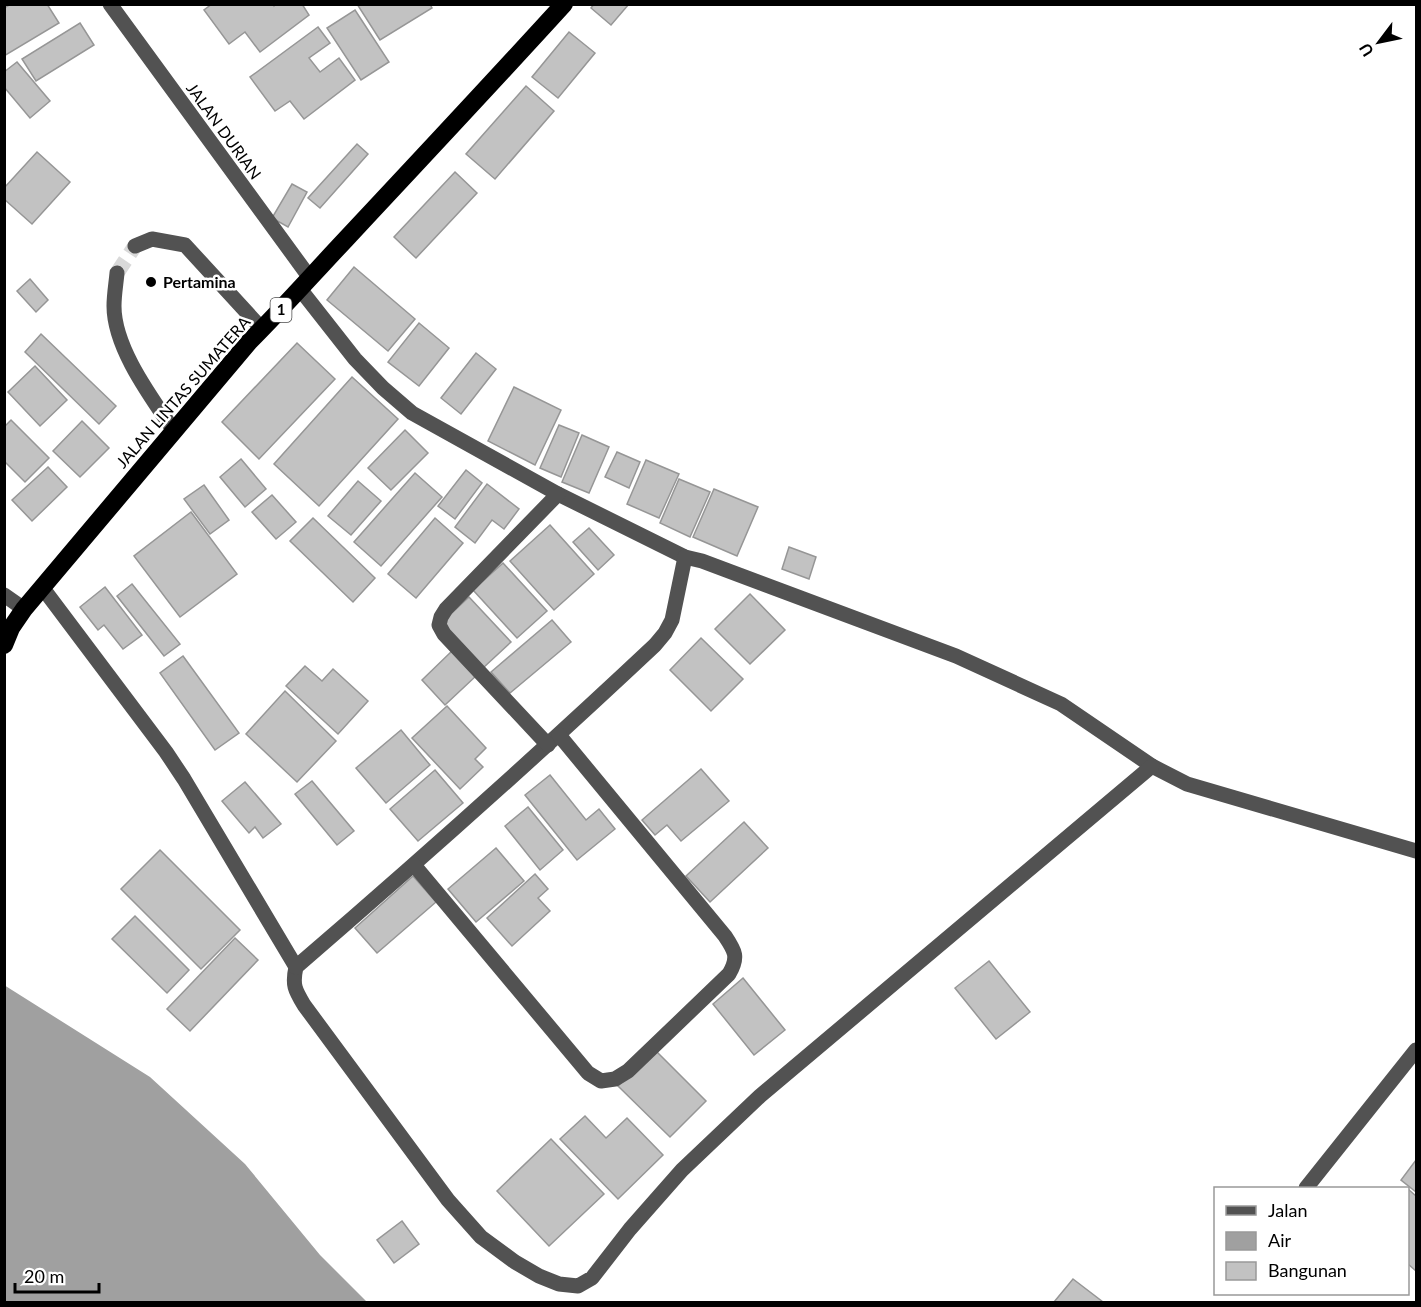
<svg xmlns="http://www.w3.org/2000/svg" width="1421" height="1307" viewBox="0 0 1421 1307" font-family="Lato,sans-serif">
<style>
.water{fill:#a0a0a0}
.building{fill:#c2c2c2;stroke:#969696;stroke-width:1.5}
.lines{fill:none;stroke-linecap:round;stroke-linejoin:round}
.minor-tunnel{stroke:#d9d9d9;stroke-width:15;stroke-dasharray:15 8;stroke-linecap:butt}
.minor{stroke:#525252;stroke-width:15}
.highway{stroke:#000;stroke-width:18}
.poi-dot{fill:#000;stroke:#fff;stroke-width:2}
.labels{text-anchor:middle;stroke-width:5;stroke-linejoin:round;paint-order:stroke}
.shield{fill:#fff;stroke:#4c4c4c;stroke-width:1.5}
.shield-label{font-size:15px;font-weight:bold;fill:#000}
.street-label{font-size:16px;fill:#000;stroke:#fff}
.poi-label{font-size:16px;font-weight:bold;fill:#000;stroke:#fff;text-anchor:start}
</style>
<rect width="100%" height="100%" fill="#fff"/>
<path class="water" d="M4 985 150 1077 245 1164 320 1255 367 1302H5Z"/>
<g class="building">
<path d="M11 4H47L59 23 4 56V8Z"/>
<path d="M212 4H273L274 6 276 4H302L309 15 260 52 245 32 229 44 204 10Z"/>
<path d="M357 4H430L432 8 380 40Z"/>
<path d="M594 4H629L611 25 591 8Z"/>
<path d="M355 10 389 62 361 80 327 28Z"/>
<path d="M80 23 94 45 36 81 22 59Z"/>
<path d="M318 27 330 43 309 58 320 72 339 58 355 80 304 119 290 101 275 111 250 77Z"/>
<path d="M569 32 595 53 558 98 532 77Z"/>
<path d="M17 62 50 101 30 118 4 87V72Z"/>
<path d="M526 86 554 111 495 179 466 154Z"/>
<path d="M357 144 368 154 320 208 308 198Z"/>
<path d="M37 152 70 182 32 224 4 199V188Z"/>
<path d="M455 172 477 193 416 258 394 237Z"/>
<path d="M292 184 307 192 288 227 272 218Z"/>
<path d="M354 267 415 319 388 351 327 300Z"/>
<path d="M30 279 48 300 36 312 17 291Z"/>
<path d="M419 323 449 348 419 386 388 362Z"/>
<path d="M41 334 116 406 99 424 25 352Z"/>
<path d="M297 343 335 379 259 459 222 422Z"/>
<path d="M476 353 496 369 461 414 441 398Z"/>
<path d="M35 366 67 400 40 426 8 392Z"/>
<path d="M352 377 398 419 319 506 274 464Z"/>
<path d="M514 387 561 410 535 465 488 441Z"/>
<path d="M11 420 49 458 25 482 4 461V427Z"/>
<path d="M82 421 109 448 80 477 53 451Z"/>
<path d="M559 425 579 433 561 477 540 468Z"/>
<path d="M405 430 428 453 391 490 368 468Z"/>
<path d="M582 435 609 447 589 493 562 482Z"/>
<path d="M617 452 640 462 629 488 605 477Z"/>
<path d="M241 459 266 489 245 507 220 477Z"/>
<path d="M646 460 679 474 659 518 627 504Z"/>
<path d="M48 467 67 487 32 521 12 500Z"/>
<path d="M466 470 482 483 455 519 438 506Z"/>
<path d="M415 473 442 497 381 566 354 542Z"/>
<path d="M679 479 710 492 690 537 660 523Z"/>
<path d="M358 481 381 501 351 535 328 516Z"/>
<path d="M487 484 519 509 504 529 492 520 475 543 455 527Z"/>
<path d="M204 485 229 520 210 534 184 499Z"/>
<path d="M714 489 758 507 737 556 693 537Z"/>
<path d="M272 495 296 522 276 539 252 512Z"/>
<path d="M191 512 237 574 180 617 134 556Z"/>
<path d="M313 518 375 578 353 602 290 541Z"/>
<path d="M435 518 463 543 416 598 388 574Z"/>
<path d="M550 525 594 574 554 610 510 561Z"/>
<path d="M589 528 614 555 598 570 573 542Z"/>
<path d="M789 547 816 557 809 579 782 569Z"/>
<path d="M503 563 547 611 517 638 473 590Z"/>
<path d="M132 584 180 644 164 656 117 596Z"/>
<path d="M105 587 142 635 123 649 104 625 98 630 80 607Z"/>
<path d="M750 594 785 630 750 664 715 629Z"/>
<path d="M469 597 511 642 483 668 441 623Z"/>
<path d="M552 620 571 642 510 693 491 672Z"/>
<path d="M701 638 743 679 711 711 670 670Z"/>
<path d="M454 649 477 675 445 705 422 680Z"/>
<path d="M183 656 239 733 215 750 160 673Z"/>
<path d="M305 666 322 681 333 669 368 701 338 734 286 686Z"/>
<path d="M285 691 336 741 297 782 246 734Z"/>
<path d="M447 706 486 748 475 759 483 767 460 789 412 738Z"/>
<path d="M401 730 430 765 386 803 356 768Z"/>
<path d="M701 769 729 801 681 841 667 825 655 835 642 820Z"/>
<path d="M435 770 463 803 418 841 390 809Z"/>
<path d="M550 775 586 820 599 809 615 829 577 860 525 795Z"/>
<path d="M312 781 354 831 337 845 295 794Z"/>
<path d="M245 782 281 824 263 838 255 827 249 833 222 801Z"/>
<path d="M528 807 563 850 540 870 505 826Z"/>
<path d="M744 822 768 848 710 902 686 876Z"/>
<path d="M496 848 524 881 476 922 448 889Z"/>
<path d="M160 850 240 930 201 969 121 889Z"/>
<path d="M535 874 548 889 538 898 550 911 512 946 487 918Z"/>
<path d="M413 876 436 902 377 953 355 928Z"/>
<path d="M135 916 189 970 167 993 112 939Z"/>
<path d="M235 938 258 960 190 1031 167 1009Z"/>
<path d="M989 961 1030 1012 996 1039 955 988Z"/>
<path d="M743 978 785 1030 754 1055 713 1004Z"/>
<path d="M654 1049 706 1101 670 1137 618 1086Z"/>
<path d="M585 1116 606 1138 627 1118 663 1155 618 1199 560 1139Z"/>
<path d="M551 1139 604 1194 549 1246 497 1191Z"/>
<path d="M1416 1160V1192L1401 1180Z"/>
<path d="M1408 1189 1416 1196V1271L1408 1264Z"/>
<path d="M402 1221 419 1244 394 1263 377 1240Z"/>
<path d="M1073 1279 1103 1302H1054Z"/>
</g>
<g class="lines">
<path class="minor-tunnel" d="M117 273 135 246"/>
<g class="minor">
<path d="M110 4 310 278"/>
<path d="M135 246 152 239 185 245 262 329"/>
<path d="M117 273C116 284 114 295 114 306 114 348 151 397 174 431"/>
<path d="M300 289 355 359 383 388 412 413 558 494 685 557 702 561 956 656 1061 704 1152 766 1187 784 1416 851"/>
<path d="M685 557 672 620 665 633 655 645C538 755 418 862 296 967 292 985 295 990 304 1005L448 1200 481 1237 515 1262 539 1276 559 1284 578 1286 592 1278 630 1229 682 1170 760 1096 1152 766"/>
<path d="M42 587 166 752 184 779 296 967"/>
<path d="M4 595 24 609"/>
<path d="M548 745 444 634 439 625 441 617 446 609 558 494"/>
<path d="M414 865 588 1073 601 1081 615 1079 628 1071 729 974C739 957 735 951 725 936L559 735"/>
<path d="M1306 1188 1416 1050"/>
</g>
<path class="highway" d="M4 645 11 628 24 609 249 342C282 309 314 273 346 239 419 161 492 83 564 4"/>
</g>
<circle class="poi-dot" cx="151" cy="282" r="6"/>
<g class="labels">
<rect class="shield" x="270.5" y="298" width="21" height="24" rx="4.5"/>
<g class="shield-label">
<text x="281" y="315">1</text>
</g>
<g class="street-label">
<text transform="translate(224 131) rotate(54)" y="6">JALAN DURIAN</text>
<text transform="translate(183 392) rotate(-49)" y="6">JALAN LINTAS SUMATERA</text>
</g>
<g class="poi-label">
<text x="163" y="288">Pertamina</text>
</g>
</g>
<rect width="1421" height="1307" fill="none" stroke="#000000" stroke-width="12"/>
<rect x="1214" y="1187" width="195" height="108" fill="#ffffff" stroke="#999999" stroke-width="1.5"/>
<rect x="1226" y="1206" width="30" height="9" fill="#525252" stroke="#999999" stroke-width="1.5"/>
<text x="1268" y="1217" font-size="18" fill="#000000">Jalan</text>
<rect x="1226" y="1232" width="30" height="18" fill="#a0a0a0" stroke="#999999" stroke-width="1.5"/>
<text x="1268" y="1247" font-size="18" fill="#000000">Air</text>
<rect x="1226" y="1262" width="30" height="18" fill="#c2c2c2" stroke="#999999" stroke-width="1.5"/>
<text x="1268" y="1277" font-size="18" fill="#000000">Bangunan</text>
<g transform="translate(1379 42) rotate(238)" stroke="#ffffff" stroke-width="4.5" paint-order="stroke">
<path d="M0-4.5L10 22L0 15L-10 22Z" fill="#000000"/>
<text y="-9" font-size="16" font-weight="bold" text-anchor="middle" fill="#000000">U</text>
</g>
<path d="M15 1283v9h84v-9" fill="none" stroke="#000000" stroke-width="3"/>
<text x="24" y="1283" font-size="18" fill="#000000" stroke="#ffffff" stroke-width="4.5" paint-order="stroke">20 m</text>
</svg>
